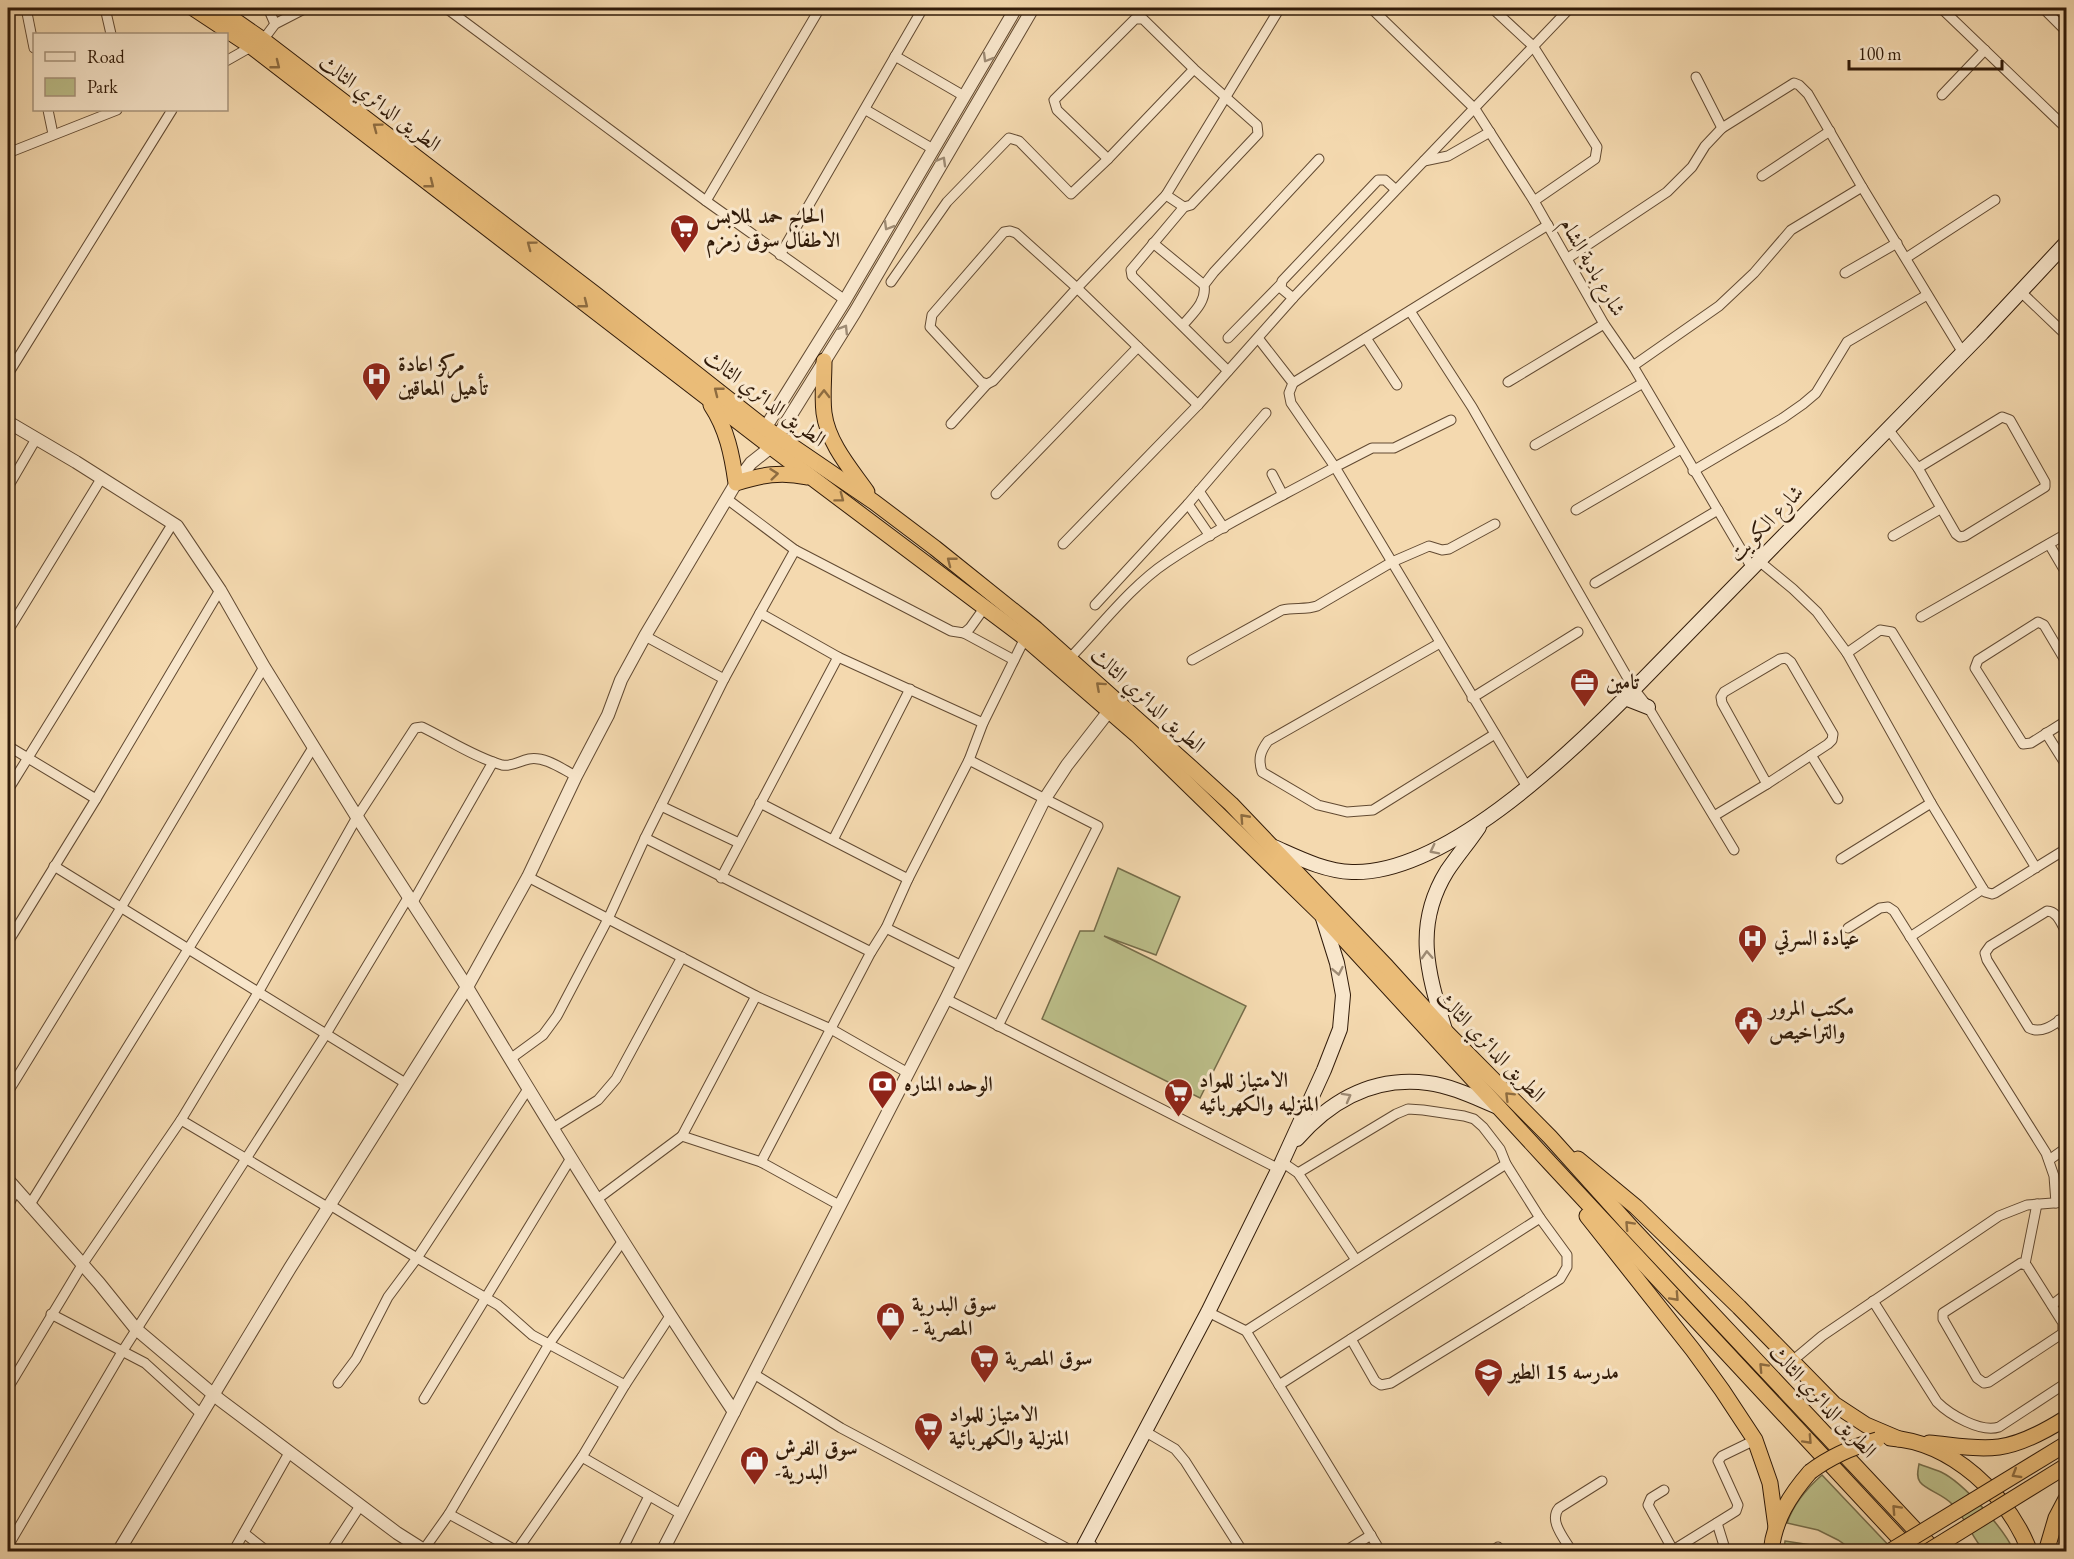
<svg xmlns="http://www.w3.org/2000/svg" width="2074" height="1559" viewBox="0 0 2074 1559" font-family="'EB Garamond',Amiri,serif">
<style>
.green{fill:#bcbf8a;stroke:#766d4a;stroke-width:1.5}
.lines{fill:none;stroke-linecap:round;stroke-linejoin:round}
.minor-casing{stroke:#624a32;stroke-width:11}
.tertiary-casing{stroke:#624a32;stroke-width:14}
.secondary-casing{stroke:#311b09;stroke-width:16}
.trunk-casing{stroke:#311b09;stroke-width:17}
.minor{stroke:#f8e6cb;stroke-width:9}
.tertiary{stroke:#f8e6cb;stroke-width:12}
.secondary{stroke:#f8e6cb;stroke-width:14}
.trunk{stroke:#eabc78;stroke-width:15}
.trunk-bridge-casing{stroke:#311b09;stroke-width:17;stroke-linecap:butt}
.trunk-bridge{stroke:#eabc78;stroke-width:15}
.oneway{stroke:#9e8b74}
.oneway2{stroke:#8e6c40}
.labels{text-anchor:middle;stroke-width:6;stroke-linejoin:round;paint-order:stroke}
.street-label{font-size:21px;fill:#311b09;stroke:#f8e6cb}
.poi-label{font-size:21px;font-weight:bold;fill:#311b09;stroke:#f8e6cb;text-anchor:start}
</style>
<rect width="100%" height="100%" fill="#f4d9af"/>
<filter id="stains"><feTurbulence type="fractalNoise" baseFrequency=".00333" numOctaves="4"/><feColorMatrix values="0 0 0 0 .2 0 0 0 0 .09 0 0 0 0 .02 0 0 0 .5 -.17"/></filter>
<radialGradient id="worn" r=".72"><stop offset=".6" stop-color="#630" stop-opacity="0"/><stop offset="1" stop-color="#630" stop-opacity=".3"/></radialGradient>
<g class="green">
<path d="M1118 868 1180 897 1156 955 1104 936 1246 1006 1200 1098 1042 1019 1080 931H1094Z"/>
<path d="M1919 1464C1927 1467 1934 1469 1941 1472 1964 1483 2004 1529 2014 1551H1984C1972 1537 1965 1517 1952 1504 1943 1494 1926 1490 1920 1482 1916 1477 1918 1470 1919 1464Z"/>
<path d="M1822 1475 1894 1551H1854L1838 1540 1818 1530 1787 1523C1794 1503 1806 1489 1822 1475Z"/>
<path d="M1785 1541 1824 1547 1834 1551H1784Z"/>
</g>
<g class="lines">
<defs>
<g id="minor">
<path d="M26 8 34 48"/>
<path d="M105 8 111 34"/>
<path d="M268 8 275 24"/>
<path d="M446 8 706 201 845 300"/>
<path d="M1280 8 1166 195 1077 288 1198 405 1293 298 1570 8"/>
<path d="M1371 8 1475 109 1534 201 1604 324 1633 366 1752 568"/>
<path d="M1492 8 1533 46 1597 147 1595 159 1534 201"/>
<path d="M1941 8 2066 128"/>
<path d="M2043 8 2066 31"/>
<path d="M895 56 964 96"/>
<path d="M226 61 263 40 275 24 306 8"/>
<path d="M1696 77 1722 128"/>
<path d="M1942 95 1985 50"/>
<path d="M48 110 53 134"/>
<path d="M866 110 933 149"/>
<path d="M8 153 117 110"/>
<path d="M1424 161 1448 156 1490 132"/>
<path d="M1762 176 1830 131"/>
<path d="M1166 195 1184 207 1191 205 1258 134 1257 125 1194 69 1143 19H1135L1054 100 1057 110 1108 159 1194 69"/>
<path d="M706 201 820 8"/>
<path d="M1184 207 1131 270 1132 276 1228 371"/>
<path d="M1010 231 1016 233 1077 288 993 381 987 384 981 382 930 327 932 315 1004 232Z"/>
<path d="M1153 243 1204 285"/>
<path d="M780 255 923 8"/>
<path d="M1568 258 1667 192 1692 167 1705 146 1722 128 1794 83 1799 85 1808 94 1862 187 1963 353"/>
<path d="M1906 258 1995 200"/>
<path d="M1845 273 1897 243"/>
<path d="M891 282 947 202 1009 138 1019 141 1071 194 1108 159"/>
<path d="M2021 292 2066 335"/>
<path d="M1293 298 1281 288 1282 281 1378 180H1385L1395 189"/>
<path d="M1410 311 1472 407 1634 689 1648 707 1734 850"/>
<path d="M1183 325C1192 314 1207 302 1204 285L1214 272 1319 159"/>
<path d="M1228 338 1280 285"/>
<path d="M1258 338 1293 383 1548 225"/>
<path d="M1366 338 1397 385"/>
<path d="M1633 366 1719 306 1754 273 1791 230 1862 187"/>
<path d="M8 374 172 110"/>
<path d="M1508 382 1604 324"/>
<path d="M2002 417 2010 420 2045 482V487L1965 536 1960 537 1956 534 1918 468Z"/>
<path d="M1451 420 1394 448H1372L1335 467 1527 787"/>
<path d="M951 424 987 384"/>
<path d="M1888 429 1918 468"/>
<path d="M1535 445 1643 383"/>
<path d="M1693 471 1783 418 1803 404 1816 393 1847 342 1927 295"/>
<path d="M1272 474 1283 495"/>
<path d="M8 487 36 439"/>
<path d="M1199 491 1224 528"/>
<path d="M996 494 1138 347"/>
<path d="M727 499 795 550"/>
<path d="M1188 504 1210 536"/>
<path d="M1576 510 1681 449"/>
<path d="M1893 536 1940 509"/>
<path d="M1063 544 1198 405"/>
<path d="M2049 544 2066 573"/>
<path d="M1759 561 1793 589 1817 612 1847 653"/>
<path d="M1595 583 1718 510"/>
<path d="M1095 605 1188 504 1266 413"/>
<path d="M760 613 795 550 951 631 964 633 970 628 985 607"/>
<path d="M1921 617 2066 534"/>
<path d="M8 631 101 479"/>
<path d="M964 633 1014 660"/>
<path d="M1440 643 1268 741C1260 752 1258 759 1262 772L1318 805 1347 812 1373 810 1495 734"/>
<path d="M838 657 983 723"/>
<path d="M1070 658C1100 627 1131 586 1167 562 1220 526 1279 498 1335 467L1291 403 1289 393 1293 383"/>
<path d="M1786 658 1791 662 1833 734 1832 740 1828 744 1767 784 1722 703 1721 697 1724 692 1780 659Z"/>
<path d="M1192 660 1282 610C1294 607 1306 610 1317 606L1392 562 1429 546 1442 550 1449 549 1495 524"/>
<path d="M2066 662 2044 625 2038 622 1978 660 1975 668 2023 744 2031 743 2066 721"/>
<path d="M1472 698 1578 632"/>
<path d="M2046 733 2066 765"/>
<path d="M8 746 96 799"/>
<path d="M1811 755 1838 799"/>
<path d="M969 760 983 723 1025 638"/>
<path d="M8 790 173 523"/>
<path d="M760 803 908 879"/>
<path d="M661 806 739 843"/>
<path d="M1714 816 1767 784"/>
<path d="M645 838 871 952"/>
<path d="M833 840 910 689"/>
<path d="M1841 859 1931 803"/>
<path d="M54 866 407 1084"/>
<path d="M2036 868 1892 632 1880 630 1847 653 1931 803 1985 892 1992 894 1995 893 2066 849"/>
<path d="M528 877 756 996 831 1029 908 1073"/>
<path d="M721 878 838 657 760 613 724 679"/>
<path d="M413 902 493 762"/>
<path d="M1848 928 1880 908 1888 907 1894 911 2046 1153 2054 1176 2056 1203"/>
<path d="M2066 932C2061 923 2057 911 2047 911L1990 946 1985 953 1987 960 2029 1028C2042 1035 2056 1023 2066 1016"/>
<path d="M1910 937 1983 889"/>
<path d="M8 942 96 799 220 590"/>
<path d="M962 966 886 928 908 879 969 760 1098 826 998 1026"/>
<path d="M946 999 1279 1169"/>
<path d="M2059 1020 2066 1032"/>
<path d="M510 1059 543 1035 557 1016 608 919 645 838 724 679 645 636"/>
<path d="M8 1092 122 906 264 667"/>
<path d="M181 1120 329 1208"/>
<path d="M553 1128 598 1100 616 1079 682 957"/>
<path d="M682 1136 761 1162"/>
<path d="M2049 1160 2066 1148"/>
<path d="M1282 1162 1298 1173 1356 1260"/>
<path d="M1298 1173 1396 1114 1408 1109 1423 1110 1464 1116 1474 1119 1483 1127 1500 1149 1506 1164 1540 1218 1567 1255V1267L1560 1279 1391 1383 1381 1385 1375 1381 1351 1339"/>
<path d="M596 1200 682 1136 756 996"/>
<path d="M330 1205 417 1258 498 1305 532 1335 625 1385"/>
<path d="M839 1205 761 1162 871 952 886 928"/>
<path d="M8 1206 16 1190"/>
<path d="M29 1206 314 746"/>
<path d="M2021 1263 2027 1266 2063 1323V1333L1989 1382 1984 1383 1977 1378 1943 1319V1313Z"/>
<path d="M2025 1264 2037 1204"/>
<path d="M1873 1301 1937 1402C1950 1415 1981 1433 1999 1427L2066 1383"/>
<path d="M2052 1305 2066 1294"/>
<path d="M1208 1312 1246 1331 1381 1552"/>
<path d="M51 1314 145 1363 201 1414"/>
<path d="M1246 1331 1506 1164"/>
<path d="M1791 1362 1822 1336 1999 1216 2027 1205 2066 1202"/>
<path d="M754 1374 841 1428 1074 1552"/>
<path d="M338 1383 356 1359 388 1297 417 1258 528 1089"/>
<path d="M1279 1385 1540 1218"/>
<path d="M8 1388 82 1265 181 1120 259 991 357 817 415 728 422 727C447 739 476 758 502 765 512 767 519 761 529 759 545 756 562 769 576 776"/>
<path d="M424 1399 571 1158"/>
<path d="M1146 1432 1175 1449 1185 1461 1243 1552"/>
<path d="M582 1457 681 1514"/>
<path d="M1664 1490 1651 1498 1648 1505 1673 1550"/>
<path d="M449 1514 519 1552"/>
<path d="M1717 1523 1726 1552"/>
<path d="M244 1533 268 1552"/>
<path d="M1087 1540 1098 1552"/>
<path d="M8 1546 122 1352 326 1034 409 896"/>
<path d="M233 1552 289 1453"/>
<path d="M330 1552 360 1506"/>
<path d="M422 1552 449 1514 549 1344 622 1242"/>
<path d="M516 1552 582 1457 625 1385 670 1316"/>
<path d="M621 1552 649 1496"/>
<path d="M1344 1552 1371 1535"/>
<path d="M1492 1552 1498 1547"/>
<path d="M1572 1552C1565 1539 1548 1521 1559 1508L1602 1481"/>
<path d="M1670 1552 1736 1511 1738 1505 1718 1461 1722 1456 1755 1440"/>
</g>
<g id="tertiary">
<path d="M8 422 76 462 177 526 220 590 264 667 357 817 467 987 290 1268 118 1552"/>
<path d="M762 433 845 300 1016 8"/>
<path d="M8 1180 99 1283 136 1329 220 1400 397 1533 427 1552"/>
<path d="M734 1412C641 1273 553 1131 467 987L528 877 576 776 608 715 621 680 645 636 736 483 751 463 771 447 855 312 1033 8"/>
<path d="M662 1552 946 999 1044 800 1067 765 1109 711"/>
</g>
<g id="secondary">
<path d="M1625 698 1648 707"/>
<path d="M1274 847C1299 858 1324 871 1352 872 1443 875 1564 759 1625 698L1982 333 2066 243"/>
<path d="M1445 1030C1428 973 1413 926 1447 871 1457 856 1469 842 1479 827"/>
<path d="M1297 1139C1332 1099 1374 1076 1428 1083 1452 1086 1476 1098 1498 1107"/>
<path d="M1081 1552 1208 1312 1282 1162 1324 1070 1340 1029 1343 995 1337 963 1322 915"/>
</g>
<g id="trunk">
<path d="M193 8 252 47 771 447 1025 638 1137 735 1322 915 1549 1162 1912 1552"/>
<path d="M217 8 263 40 595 294 764 427 874 502 935 548 1036 629 1196 772 1231 804 1387 967 1446 1032 1550 1137 1630 1226 1936 1552"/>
<path d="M824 361C824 378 822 397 824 413 828 443 850 468 867 492"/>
<path d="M711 405C727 429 732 455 736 483 761 475 781 471 807 477"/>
<path d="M1578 1159 1636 1207 1739 1307 1834 1404 1866 1425 1899 1439"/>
<path d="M1587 1216 1693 1350 1722 1390 1755 1440 1770 1483 1776 1527"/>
<path d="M1890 1438C1952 1442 2008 1495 2030 1552"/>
<path d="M1929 1443C1952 1445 1976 1450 1999 1447 2022 1444 2047 1430 2066 1418"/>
<path d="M1771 1552C1774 1520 1790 1495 1810 1472"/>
<path d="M2046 1552 2056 1518 2066 1499"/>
</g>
</defs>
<use href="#minor" class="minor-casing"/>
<use href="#tertiary" class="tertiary-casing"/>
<use href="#secondary" class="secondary-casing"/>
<use href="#trunk" class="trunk-casing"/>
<use href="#minor" class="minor"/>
<use href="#tertiary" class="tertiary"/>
<use href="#secondary" class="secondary"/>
<use href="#trunk" class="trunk"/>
<defs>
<g id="trunk-bridge">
<path d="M1810 1472C1831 1456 1852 1447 1877 1440"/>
<path d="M1889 1552 2066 1444"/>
<path d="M1927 1552 2066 1466"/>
</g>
</defs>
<use href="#trunk-bridge" class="trunk-bridge-casing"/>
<use href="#trunk-bridge" class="trunk-bridge"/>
</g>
<defs><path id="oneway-chevron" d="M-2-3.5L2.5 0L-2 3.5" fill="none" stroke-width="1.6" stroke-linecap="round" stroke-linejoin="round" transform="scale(1.5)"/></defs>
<g class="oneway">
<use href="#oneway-chevron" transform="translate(987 58) rotate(120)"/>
<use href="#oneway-chevron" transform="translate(942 161) rotate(-60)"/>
<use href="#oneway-chevron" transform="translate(888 226) rotate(120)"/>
<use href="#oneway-chevron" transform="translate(844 329) rotate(-58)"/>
<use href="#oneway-chevron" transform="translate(1434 850) rotate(153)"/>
<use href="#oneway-chevron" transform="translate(1427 955) rotate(-93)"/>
<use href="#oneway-chevron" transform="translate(1338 971) rotate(79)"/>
<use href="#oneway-chevron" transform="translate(1347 1097) rotate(-29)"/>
</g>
<g class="oneway2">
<use href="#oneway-chevron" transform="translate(276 65) rotate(38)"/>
<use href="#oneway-chevron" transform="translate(377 127) rotate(-143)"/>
<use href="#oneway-chevron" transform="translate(430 184) rotate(38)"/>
<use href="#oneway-chevron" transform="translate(531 245) rotate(-143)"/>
<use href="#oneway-chevron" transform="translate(584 304) rotate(38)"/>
<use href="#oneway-chevron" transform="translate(718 391) rotate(-142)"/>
<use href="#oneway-chevron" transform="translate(824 394) rotate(-90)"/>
<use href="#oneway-chevron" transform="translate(774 474) rotate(-6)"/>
<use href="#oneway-chevron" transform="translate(840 498) rotate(37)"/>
<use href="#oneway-chevron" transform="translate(951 561) rotate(-142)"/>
<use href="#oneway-chevron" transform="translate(1100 686) rotate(-138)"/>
<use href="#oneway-chevron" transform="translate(1244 818) rotate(-132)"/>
<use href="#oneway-chevron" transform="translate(1509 1096) rotate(-135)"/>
<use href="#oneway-chevron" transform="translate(1629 1225) rotate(-133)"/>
<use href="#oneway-chevron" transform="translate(1675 1297) rotate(47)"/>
<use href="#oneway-chevron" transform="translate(1763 1367) rotate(-133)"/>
<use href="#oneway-chevron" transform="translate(1808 1440) rotate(47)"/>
<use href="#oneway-chevron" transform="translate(2016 1474) rotate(149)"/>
<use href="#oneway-chevron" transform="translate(1896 1509) rotate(-133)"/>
</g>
<defs>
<symbol id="supermarket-pin" viewBox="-11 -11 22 30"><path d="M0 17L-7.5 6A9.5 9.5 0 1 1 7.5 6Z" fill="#8f2418" stroke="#f8e6cb"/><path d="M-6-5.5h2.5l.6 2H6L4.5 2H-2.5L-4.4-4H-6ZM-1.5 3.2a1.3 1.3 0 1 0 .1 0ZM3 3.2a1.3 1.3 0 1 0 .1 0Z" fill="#fff"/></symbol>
<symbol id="hospital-pin" viewBox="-11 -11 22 30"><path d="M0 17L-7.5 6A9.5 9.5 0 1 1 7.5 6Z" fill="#8f2418" stroke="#f8e6cb"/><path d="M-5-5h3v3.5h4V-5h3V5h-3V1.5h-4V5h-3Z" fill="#fff"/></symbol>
<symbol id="office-pin" viewBox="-11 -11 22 30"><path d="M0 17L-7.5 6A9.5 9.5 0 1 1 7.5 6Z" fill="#8f2418" stroke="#f8e6cb"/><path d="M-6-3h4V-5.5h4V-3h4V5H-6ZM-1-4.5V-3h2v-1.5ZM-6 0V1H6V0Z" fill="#fff"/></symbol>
<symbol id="civic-pin" viewBox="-11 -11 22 30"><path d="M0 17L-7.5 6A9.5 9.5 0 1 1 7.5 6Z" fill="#8f2418" stroke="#f8e6cb"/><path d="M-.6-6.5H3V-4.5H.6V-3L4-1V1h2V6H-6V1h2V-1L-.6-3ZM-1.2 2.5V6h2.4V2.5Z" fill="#fff"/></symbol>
<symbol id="bank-pin" viewBox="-11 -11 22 30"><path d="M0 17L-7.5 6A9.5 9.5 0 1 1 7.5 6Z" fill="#8f2418" stroke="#f8e6cb"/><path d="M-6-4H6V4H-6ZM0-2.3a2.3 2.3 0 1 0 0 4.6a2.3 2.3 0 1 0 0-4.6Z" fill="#fff"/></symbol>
<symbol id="shop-pin" viewBox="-11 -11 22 30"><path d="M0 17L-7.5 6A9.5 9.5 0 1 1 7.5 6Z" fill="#8f2418" stroke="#f8e6cb"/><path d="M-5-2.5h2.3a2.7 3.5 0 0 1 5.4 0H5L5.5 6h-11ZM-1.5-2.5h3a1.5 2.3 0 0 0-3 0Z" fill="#fff"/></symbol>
<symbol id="school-pin" viewBox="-11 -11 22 30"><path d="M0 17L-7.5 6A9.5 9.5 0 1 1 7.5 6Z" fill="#8f2418" stroke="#f8e6cb"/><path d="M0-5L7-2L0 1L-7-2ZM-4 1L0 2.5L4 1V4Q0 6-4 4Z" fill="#fff"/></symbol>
</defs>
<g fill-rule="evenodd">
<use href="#supermarket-pin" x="668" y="212" width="33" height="45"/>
<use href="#hospital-pin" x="360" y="360" width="33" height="45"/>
<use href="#office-pin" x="1568" y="666" width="33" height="45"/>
<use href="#hospital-pin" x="1736" y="922" width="33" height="45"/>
<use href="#civic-pin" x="1732" y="1004" width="33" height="45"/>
<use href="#bank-pin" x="866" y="1068" width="33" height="45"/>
<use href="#supermarket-pin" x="1162" y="1076" width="33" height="45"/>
<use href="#shop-pin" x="874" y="1300" width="33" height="45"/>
<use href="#supermarket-pin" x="968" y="1342" width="33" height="45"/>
<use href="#school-pin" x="1472" y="1356" width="33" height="45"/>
<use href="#supermarket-pin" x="912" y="1410" width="33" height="45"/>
<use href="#shop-pin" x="738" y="1444" width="33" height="45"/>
</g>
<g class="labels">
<g class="street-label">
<text transform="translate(380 103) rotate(37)" y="7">الطريق الدائري الثالث</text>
<text transform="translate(1593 267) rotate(60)" y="7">شارع بادية الشام</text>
<text transform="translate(765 398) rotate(37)" y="7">الطريق الدائري الثالث</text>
<text transform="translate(1766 523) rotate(-46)" y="7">شارع الكويت</text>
<text transform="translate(1148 700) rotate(42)" y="7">الطريق الدائري الثالث</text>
<text transform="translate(1491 1046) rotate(46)" y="7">الطريق الدائري الثالث</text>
<text transform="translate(1823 1401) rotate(47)" y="7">الطريق الدائري الثالث</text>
</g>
<g class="poi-label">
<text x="706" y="223">الحاج حمد لملابس<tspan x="706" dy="24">الاطفال سوق زمزم</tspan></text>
<text x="398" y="371">مركز اعادة<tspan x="398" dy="24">تأهيل المعاقين</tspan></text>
<text x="1606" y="689">تامين</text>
<text x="1774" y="945">عيادة السرتي</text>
<text x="1769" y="1015">مكتب المرور<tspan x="1769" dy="24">والتراخيص</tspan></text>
<text x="1199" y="1087">الامتياز للمواد<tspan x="1199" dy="24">المنزليه والكهربائيه</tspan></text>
<text x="904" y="1091">الوحده المناره</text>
<text x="912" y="1311">سوق البدرية<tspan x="912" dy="24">- المصرية</tspan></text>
<text x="1005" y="1365">سوق المصرية</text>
<text x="1509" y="1379">مدرسه 15 الطير</text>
<text x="949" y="1421">الامتياز للمواد<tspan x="949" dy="24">المنزلية والكهربائية</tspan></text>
<text x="775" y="1455">سوق الفرش<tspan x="775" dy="24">-البدرية</tspan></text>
</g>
</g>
<rect width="2074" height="1559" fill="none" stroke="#f4d9af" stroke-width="30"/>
<rect x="9" y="9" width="2056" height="1541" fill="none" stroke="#311b09" stroke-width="3"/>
<rect x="15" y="15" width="2044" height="1529" fill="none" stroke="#311b09" stroke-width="1.5"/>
<rect x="33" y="33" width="195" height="78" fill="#f8e6cb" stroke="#a8957d" stroke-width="1.5"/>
<rect x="45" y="52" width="30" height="9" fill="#f8e6cb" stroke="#a8957d" stroke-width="1.5"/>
<text x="87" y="63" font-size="18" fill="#311b09">Road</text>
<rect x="45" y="78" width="30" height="18" fill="#bcbf8a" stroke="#a8957d" stroke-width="1.5"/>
<text x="87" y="93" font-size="18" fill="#311b09">Park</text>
<path d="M1849 60v9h153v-9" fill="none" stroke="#311b09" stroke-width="3"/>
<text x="1858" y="60" font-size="18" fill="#311b09" stroke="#f8e6cb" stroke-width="4.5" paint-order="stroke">100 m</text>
<rect width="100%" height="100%" filter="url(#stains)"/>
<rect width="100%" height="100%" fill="url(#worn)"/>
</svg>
